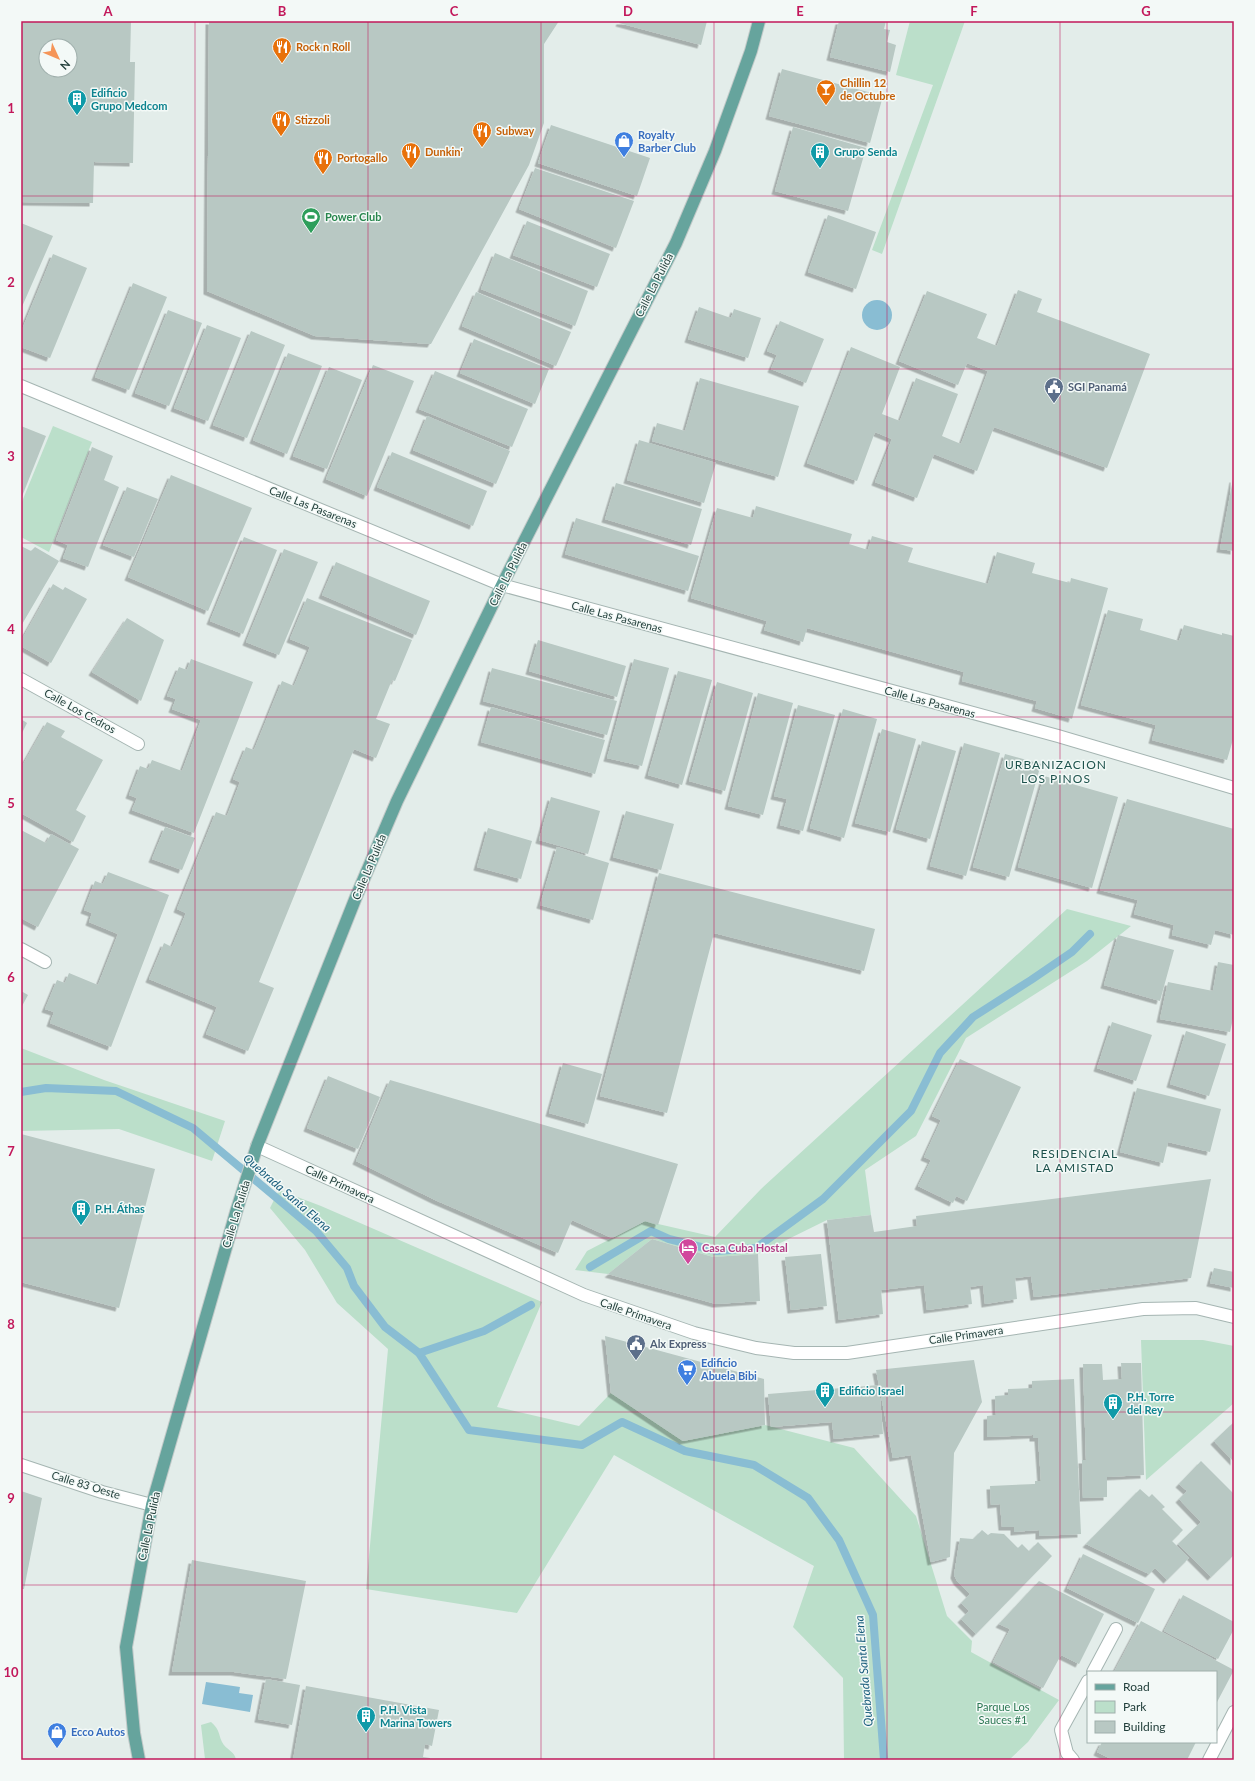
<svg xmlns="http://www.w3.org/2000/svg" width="1255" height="1781" viewBox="0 0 1255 1781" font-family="Lato,sans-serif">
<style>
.green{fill:#bbdfca}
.water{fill:#89bdd3}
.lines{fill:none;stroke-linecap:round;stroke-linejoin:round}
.stream{stroke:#89bdd3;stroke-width:8}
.building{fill:#b8c8c3;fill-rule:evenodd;filter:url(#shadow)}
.minor-casing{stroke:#a5b5b2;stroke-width:14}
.major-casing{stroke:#c1c9c8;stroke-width:14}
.minor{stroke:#fff;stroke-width:12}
.major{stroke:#66a49d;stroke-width:12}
.grid{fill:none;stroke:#c2185b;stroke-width:1;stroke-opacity:0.55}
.labels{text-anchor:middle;stroke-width:3;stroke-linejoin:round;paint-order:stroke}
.food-label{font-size:11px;font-weight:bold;fill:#c56008;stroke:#f3f9f7;text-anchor:start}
.culture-label{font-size:11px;font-weight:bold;fill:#0d838f;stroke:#f3f9f7;text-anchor:start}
.shop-label{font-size:11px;font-weight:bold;fill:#366cbe;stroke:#f3f9f7;text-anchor:start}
.leisure-label{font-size:11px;font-weight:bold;fill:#27864d;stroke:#f3f9f7;text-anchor:start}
.street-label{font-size:11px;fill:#223f3b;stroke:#f3f9f7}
.service-label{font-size:11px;font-weight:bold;fill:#4e5e75;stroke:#f3f9f7;text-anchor:start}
.hotel-label{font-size:11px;font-weight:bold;fill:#b23c85;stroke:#f3f9f7;text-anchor:start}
.park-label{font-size:11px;fill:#2b7753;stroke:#f3f9f7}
.neighbourhood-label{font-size:12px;letter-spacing:1px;fill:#1d524c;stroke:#f3f9f7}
.water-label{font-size:12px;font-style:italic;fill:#1a5e7d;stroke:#f3f9f7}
.neatline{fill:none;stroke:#c2185b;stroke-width:1.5}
.grid-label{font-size:13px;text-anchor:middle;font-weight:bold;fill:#c2185b}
</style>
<defs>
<filter id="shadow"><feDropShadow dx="-3.5" dy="3.5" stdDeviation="0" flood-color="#0004"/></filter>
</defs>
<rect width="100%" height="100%" fill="#e3edea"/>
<g class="green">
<path d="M910 21H965L882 254 872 250 933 85 896 75Z"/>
<path d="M53 426 92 442 49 552 21 537V504Z"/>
<path d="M1067 909 1131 926 1087 961 966 1038 916 1136 865 1170 871 1215 827 1220 758 1254 713 1257 652 1239 608 1274 575 1270 587 1251 645 1221 715 1237 761 1189Z"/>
<path d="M21 1048 104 1080 225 1121 212 1161 119 1129 21 1131Z"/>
<path d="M279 1190 321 1206 542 1302 497 1407 579 1426 611 1393 683 1441 765 1425 854 1448 916 1516 947 1616 972 1641 971 1652 1059 1700 1028 1742 1009 1760H844L843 1678 793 1627 814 1566 614 1455 517 1613 366 1589 388 1349 337 1303 305 1250 270 1208Z"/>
<path d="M1141 1340H1203L1234 1346V1403L1146 1480Z"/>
<path d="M211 1722C220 1730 218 1733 222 1742 226 1750 235 1751 236 1760L205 1759 201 1725Z"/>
</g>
<g class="water">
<circle cx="877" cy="315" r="15"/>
<path d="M206 1682 240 1687 239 1693 253 1695 250 1712 202 1704Z"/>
</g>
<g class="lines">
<g class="stream">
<path d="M21 1092 46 1088 116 1091 193 1128 316 1231 347 1268 354 1286 385 1327 419 1353 469 1430 582 1445 622 1422 685 1451 754 1465 808 1498 839 1540 873 1615 884 1760"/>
<path d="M590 1267 651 1231 669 1239 717 1251 756 1248 823 1199 911 1111 940 1053 973 1017 1031 980 1072 952 1090 934"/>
<path d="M419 1353 484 1331 531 1305"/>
</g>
</g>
<g class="building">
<path d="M21 21H131L130 62H135L133 163 94 162 93 203 21 202ZM46 46H70V70H46Z"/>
<path d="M209 21H559L544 44V123L529 165 431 344 315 336 207 291Z"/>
<path d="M620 21H707L701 45 619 23Z"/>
<path d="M839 21H886L884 29 890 30 887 42 896 45 890 72 830 57Z"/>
<path d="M782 69 883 96 870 143 769 116Z"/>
<path d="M551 125 650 158 637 196 538 163Z"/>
<path d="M793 127 866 148 848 211 775 191Z"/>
<path d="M535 168 634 201 616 248 519 209Z"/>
<path d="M828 215 876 232 856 289 808 272Z"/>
<path d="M527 221 610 254 597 287 513 255Z"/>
<path d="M21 223 53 236 21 309Z"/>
<path d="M495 253 588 291 575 326 481 289Z"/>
<path d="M53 254 87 268 50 358 21 347V332Z"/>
<path d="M133 283 167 297 129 390 95 377Z"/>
<path d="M1018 290 1042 299 1037 312 1150 354 1107 468 994 427 977 471 934 454 917 498 875 482 892 439 875 432 857 481 807 463 851 347 900 367 882 414 900 421 916 378 958 394 942 436 961 444 988 371 967 363 958 385 899 361 927 291 987 314 977 338 997 346Z"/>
<path d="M476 292 571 332 556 366 462 326Z"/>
<path d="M699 307 731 318 734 309 761 318 748 358 688 339Z"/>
<path d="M168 310 202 323 169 406 135 393Z"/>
<path d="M780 321 824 339 806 383 771 369 777 355 767 351Z"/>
<path d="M207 325 241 338 208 421 174 408Z"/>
<path d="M251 331 285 345 247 438 213 425Z"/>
<path d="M474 339 549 369 535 404 460 373Z"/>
<path d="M288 353 322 366 287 454 253 440Z"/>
<path d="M373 365 414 381 367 496 326 479Z"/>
<path d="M329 367 362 380 327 469 293 456Z"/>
<path d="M435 371 528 409 512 447 419 409Z"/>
<path d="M700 378 799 406 778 477 652 441 657 423 685 431Z"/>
<path d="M427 416 510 451 496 484 413 450Z"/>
<path d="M21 426 46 436 21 499Z"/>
<path d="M639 440 716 463 704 503 627 480Z"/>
<path d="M92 447 113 456 104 480 119 487 88 567 63 558 68 545 56 540Z"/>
<path d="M392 452 487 491 473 526 377 487Z"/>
<path d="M171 475 252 508 208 611 128 577Z"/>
<path d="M1233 479H1234V551L1220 549Z"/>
<path d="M616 483 702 509 691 545 605 519Z"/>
<path d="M127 487 158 499 134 557 103 545Z"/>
<path d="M756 506 852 534 849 544 868 550 872 536 913 548 908 562 988 584 997 552 1035 563 1032 573 1070 583 1071 578 1108 588 1072 719 1035 708 1037 701 962 681 964 672 807 628 803 642 764 630 767 621 691 598 717 508 753 518Z"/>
<path d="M576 518 699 556 688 591 565 554Z"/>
<path d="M244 537 277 550 243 634 210 621Z"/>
<path d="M21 546 31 551 35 547 59 561 21 626Z"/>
<path d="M284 549 318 562 279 655 246 642Z"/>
<path d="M336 562 430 601 416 635 322 595Z"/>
<path d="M53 584 63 590 65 587 87 599 51 663 21 646V641Z"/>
<path d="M307 598 412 640 395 681 392 680 376 719 390 724 376 758 354 749 259 982 274 988 248 1051 206 1034 217 1007 149 979 164 943 172 947 186 913 177 909 216 812 227 816 240 782 233 779 246 747 254 750 282 681 294 686 310 647 290 639Z"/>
<path d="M1108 610 1143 619 1140 630 1179 641 1184 625 1222 635V633L1234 636V736L1227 760 1152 740 1156 725 1081 705Z"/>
<path d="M127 618 164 640 141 701 92 672Z"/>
<path d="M538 640 626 666 617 697 529 671Z"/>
<path d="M191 659 253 682 194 833 132 810 137 798 129 795 140 766 148 769 152 760 182 771 201 720 172 709 176 699 167 696 179 667 187 670Z"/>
<path d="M634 659 669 668 642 766 607 758Z"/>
<path d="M492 668 617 701 607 735 483 701Z"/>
<path d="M678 671 712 680 682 785 648 775Z"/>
<path d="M717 682 753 693 725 791 689 781Z"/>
<path d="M758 693 793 703 763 815 728 806Z"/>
<path d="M798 705 835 715 803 831 780 825 787 799 774 796Z"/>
<path d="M491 707 605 740 595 774 481 742Z"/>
<path d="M843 709 877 719 844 838 810 828Z"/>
<path d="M21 719 27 723 21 735Z"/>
<path d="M47 722 65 731 61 737 103 760 76 810 86 816 73 842 21 813V768Z"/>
<path d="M882 729 916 739 890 832 855 823Z"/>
<path d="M922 741 956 751 930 839 896 829Z"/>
<path d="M964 743 1000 753 966 876 930 866Z"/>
<path d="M1005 754 1041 764 1009 877 973 867Z"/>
<path d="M1044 776 1118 797 1092 888 1018 867Z"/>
<path d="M551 797 600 811 588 854 539 840Z"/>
<path d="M1127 799 1234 829V935L1215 930 1211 945 1172 935 1174 925 1134 914 1138 900 1100 890Z"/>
<path d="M626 811 674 824 661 870 613 857Z"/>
<path d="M165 827 195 838 182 870 152 859Z"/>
<path d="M488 828 532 841 521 879 477 867Z"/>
<path d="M21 830 46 843 51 834 79 849 38 927 21 918Z"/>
<path d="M557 847 609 863 593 920 540 905Z"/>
<path d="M108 872 169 895 111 1047 50 1023 54 1012 45 1009 57 980 65 983 69 973 98 985 118 934 89 922 92 913 84 910 95 881 103 884Z"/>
<path d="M659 873 875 929 864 971 714 933 667 1113 600 1096Z"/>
<path d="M1118 935 1174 950 1160 1001 1104 985Z"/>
<path d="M1218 962 1234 965V1014L1230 1032 1160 1019 1168 982 1213 991Z"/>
<path d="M21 991 28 995 21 1008Z"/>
<path d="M1112 1022 1152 1035 1136 1081 1097 1068Z"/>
<path d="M1186 1031 1226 1044 1209 1096 1170 1084Z"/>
<path d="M960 1059 1021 1087 967 1201 956 1196 953 1203 918 1186 931 1160 924 1157 941 1120 932 1116Z"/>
<path d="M563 1063 602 1074 588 1124 549 1113Z"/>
<path d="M328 1076 380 1097 358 1149 307 1128Z"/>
<path d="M390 1080 678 1164 658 1225 645 1221 612 1238 572 1220 558 1253 435 1200 356 1161Z"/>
<path d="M1137 1088 1221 1109 1210 1152 1168 1142 1163 1163 1120 1152Z"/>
<path d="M21 1134 155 1169 119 1308 21 1282Z"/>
<path d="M1211 1179 1191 1278 1034 1297 1031 1276 1015 1278 1017 1299 985 1304 983 1285 970 1287 972 1304 927 1310 924 1285 881 1290 883 1314 839 1320 827 1220 871 1215 874 1232 917 1226 916 1216Z"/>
<path d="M652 1239 713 1257 758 1254 760 1301 716 1304 608 1274Z"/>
<path d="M821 1254 827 1306 791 1310 785 1257Z"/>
<path d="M1214 1268 1234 1272V1288L1210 1283Z"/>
<path d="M605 1336 764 1379 765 1425 683 1441 611 1393Z"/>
<path d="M974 1360 982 1402 954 1453 950 1557 931 1562 911 1455 893 1458 876 1370Z"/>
<path d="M1121 1363H1141L1144 1475 1107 1477V1497L1083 1498 1082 1460H1086L1083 1364H1102L1103 1380 1122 1379Z"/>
<path d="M1074 1379 1081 1534 1039 1536V1530L1014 1532V1527H1002L1000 1504 991 1505 990 1486 1035 1484V1481H1041L1038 1438H1033V1435L987 1437V1416L996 1415 995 1396 1008 1395V1389L1032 1388V1381Z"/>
<path d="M879 1385 883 1434 834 1439 832 1422 771 1427 768 1394Z"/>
<path d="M1234 1422V1462L1214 1441Z"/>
<path d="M1201 1461 1234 1494V1555L1211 1577 1178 1544 1201 1522 1179 1499 1187 1491 1179 1484Z"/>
<path d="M1140 1489 1149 1497 1152 1494 1165 1507 1162 1509 1183 1530 1172 1541 1189 1558 1167 1580 1155 1568 1149 1574 1086 1544Z"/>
<path d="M21 1491 42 1498 24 1589H21Z"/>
<path d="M982 1530 988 1535 991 1533 1004 1534 1018 1548 1022 1544 1029 1551 1038 1542 1052 1556 976 1634 961 1619 969 1611 961 1603 970 1594 957 1581 954 1575 960 1538 973 1539Z"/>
<path d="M1083 1554 1155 1589 1138 1623 1067 1588Z"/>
<path d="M192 1560 306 1581 286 1679 234 1672H172Z"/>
<path d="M1039 1581 1104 1614 1079 1664 1061 1655 1043 1688 993 1662 1010 1629 999 1624Z"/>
<path d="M1183 1595 1234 1622V1629L1218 1659 1164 1631Z"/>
<path d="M1141 1621 1234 1670 1216 1704V1672H1114Z"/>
<path d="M266 1679 300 1685 292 1725 258 1719Z"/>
<path d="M306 1686 439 1710 432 1746 425 1744 423 1757 430 1758V1760H293Z"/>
<path d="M1102 1742H1196L1187 1760H1113L1097 1752Z"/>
</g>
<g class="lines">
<defs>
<g id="minor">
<path d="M21 386 502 585 1058 736 1234 788"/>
<path d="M21 679 138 744"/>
<path d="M21 949 45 962"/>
<path d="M257 1146 584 1295 694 1333 756 1348 794 1353H847L1143 1309 1196 1308 1234 1317"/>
<path d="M21 1465 102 1492 152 1505"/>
<path d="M1093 1672 1116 1629"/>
<path d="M1073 1760 1067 1753 1061 1730 1088 1681"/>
<path d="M1209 1760 1234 1712"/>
</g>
<path id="major" d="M139 1760 134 1733 126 1647 152 1505 237 1209 257 1146 356 897 397 801 502 585 676 243 715 151 751 51 759 21"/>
</defs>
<use href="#minor" class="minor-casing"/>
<use href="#major" class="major-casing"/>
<use href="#minor" class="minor"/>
<use href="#major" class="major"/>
</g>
<path class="grid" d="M195 21V1760M368 21V1760M541 21V1760M714 21V1760M887 21V1760M1060 21V1760M21 196H1234M21 369H1234M21 543H1234M21 717H1234M21 890H1234M21 1064H1234M21 1238H1234M21 1412H1234M21 1585H1234"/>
<defs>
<symbol id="restaurant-pin" viewBox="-11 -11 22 30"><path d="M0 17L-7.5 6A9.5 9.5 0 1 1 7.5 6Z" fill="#e8710a" stroke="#f3f9f7"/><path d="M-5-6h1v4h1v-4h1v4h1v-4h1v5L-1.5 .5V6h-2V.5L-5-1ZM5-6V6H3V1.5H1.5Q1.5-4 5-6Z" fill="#fff"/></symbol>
<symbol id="bar-pin" viewBox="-11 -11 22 30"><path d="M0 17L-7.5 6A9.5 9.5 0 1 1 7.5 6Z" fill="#e8710a" stroke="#f3f9f7"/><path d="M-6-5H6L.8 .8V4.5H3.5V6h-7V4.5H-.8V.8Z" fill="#fff"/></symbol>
<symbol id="building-pin" viewBox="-11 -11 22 30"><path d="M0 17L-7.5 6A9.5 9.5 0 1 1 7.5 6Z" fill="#0f9aa8" stroke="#f3f9f7"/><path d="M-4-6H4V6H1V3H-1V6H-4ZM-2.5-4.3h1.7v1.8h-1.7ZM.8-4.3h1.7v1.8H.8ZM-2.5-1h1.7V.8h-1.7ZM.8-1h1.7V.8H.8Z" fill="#fff"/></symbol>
<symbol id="shop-pin" viewBox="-11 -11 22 30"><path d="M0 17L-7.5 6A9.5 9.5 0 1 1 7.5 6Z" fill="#3f7fe0" stroke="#f3f9f7"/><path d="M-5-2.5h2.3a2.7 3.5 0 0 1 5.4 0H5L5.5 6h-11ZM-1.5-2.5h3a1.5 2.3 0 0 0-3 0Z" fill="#fff"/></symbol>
<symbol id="stadium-pin" viewBox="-11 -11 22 30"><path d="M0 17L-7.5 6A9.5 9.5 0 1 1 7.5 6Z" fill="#2e9e5b" stroke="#f3f9f7"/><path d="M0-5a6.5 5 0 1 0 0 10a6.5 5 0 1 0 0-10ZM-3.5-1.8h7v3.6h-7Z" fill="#fff"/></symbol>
<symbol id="civic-pin" viewBox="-11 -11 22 30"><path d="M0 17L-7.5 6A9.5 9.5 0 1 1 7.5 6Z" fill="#5c6f8a" stroke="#f3f9f7"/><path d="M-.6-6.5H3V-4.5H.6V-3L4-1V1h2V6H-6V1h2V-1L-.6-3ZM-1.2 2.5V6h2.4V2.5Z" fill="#fff"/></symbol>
<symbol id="hotel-pin" viewBox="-11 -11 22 30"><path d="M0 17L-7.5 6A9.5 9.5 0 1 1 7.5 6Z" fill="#d1479c" stroke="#f3f9f7"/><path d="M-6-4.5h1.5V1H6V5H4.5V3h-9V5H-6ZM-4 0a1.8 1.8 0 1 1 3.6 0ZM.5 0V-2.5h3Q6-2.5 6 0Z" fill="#fff"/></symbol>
<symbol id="supermarket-pin" viewBox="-11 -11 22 30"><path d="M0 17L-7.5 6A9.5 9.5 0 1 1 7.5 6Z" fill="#3f7fe0" stroke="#f3f9f7"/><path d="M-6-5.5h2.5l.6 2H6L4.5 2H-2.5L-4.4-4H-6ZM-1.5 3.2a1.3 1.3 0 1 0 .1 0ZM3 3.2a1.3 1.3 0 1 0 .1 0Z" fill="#fff"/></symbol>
</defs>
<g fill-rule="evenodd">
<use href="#restaurant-pin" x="271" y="36" width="22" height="30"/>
<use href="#bar-pin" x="815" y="78" width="22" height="30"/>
<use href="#building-pin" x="66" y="88" width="22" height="30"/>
<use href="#restaurant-pin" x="270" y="109" width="22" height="30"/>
<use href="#restaurant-pin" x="471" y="120" width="22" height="30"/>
<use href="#shop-pin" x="613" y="130" width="22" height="30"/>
<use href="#restaurant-pin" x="400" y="141" width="22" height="30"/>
<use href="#building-pin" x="809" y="141" width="22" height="30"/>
<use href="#restaurant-pin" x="312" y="147" width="22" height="30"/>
<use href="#stadium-pin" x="300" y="206" width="22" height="30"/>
<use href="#civic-pin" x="1043" y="376" width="22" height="30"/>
<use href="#building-pin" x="70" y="1198" width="22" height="30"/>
<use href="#hotel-pin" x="677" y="1237" width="22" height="30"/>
<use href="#civic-pin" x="625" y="1333" width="22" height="30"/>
<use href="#supermarket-pin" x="676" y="1358" width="22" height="30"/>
<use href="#building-pin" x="814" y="1380" width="22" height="30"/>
<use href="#building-pin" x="1102" y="1392" width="22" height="30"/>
<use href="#building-pin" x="355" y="1705" width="22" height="30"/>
<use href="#shop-pin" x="46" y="1721" width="22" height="30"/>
</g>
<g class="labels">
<g class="food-label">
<text x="296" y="51">Rock n Roll</text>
<text x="840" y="87">Chillin 12<tspan x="840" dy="13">de Octubre</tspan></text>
<text x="295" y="124">Stizzoli</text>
<text x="496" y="135">Subway</text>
<text x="425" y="156">Dunkin'</text>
<text x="337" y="162">Portogallo</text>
</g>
<g class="culture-label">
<text x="91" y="97">Edificio<tspan x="91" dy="13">Grupo Medcom</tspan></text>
<text x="834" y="156">Grupo Senda</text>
<text x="95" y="1213">P.H. Áthas</text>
<text x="839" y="1395">Edificio Israel</text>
<text x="1127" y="1401">P.H. Torre<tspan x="1127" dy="13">del Rey</tspan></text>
<text x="380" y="1714">P.H. Vista<tspan x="380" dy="13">Marina Towers</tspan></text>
</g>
<g class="shop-label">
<text x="638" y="139">Royalty<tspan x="638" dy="13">Barber Club</tspan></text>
<text x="701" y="1367">Edificio<tspan x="701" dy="13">Abuela Bibi</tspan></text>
<text x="71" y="1736">Ecco Autos</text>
</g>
<g class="leisure-label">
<text x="325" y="221">Power Club</text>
</g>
<g class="street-label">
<text transform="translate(654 285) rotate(-63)" y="4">Calle La Pulida</text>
<text transform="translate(313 507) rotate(22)" y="4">Calle Las Pasarenas</text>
<text transform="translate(508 574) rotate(-63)" y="4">Calle La Pulida</text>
<text transform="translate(617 617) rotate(15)" y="4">Calle Las Pasarenas</text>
<text transform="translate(930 702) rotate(15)" y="4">Calle Las Pasarenas</text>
<text transform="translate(80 711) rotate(29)" y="4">Calle Los Cedros</text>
<text transform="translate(369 867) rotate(-67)" y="4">Calle La Pulida</text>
<text transform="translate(340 1184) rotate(25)" y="4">Calle Primavera</text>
<text transform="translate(236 1214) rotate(-73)" y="4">Calle La Pulida</text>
<text transform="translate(636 1314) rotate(19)" y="4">Calle Primavera</text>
<text transform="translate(966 1335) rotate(-8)" y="4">Calle Primavera</text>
<text transform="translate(86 1485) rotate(17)" y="4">Calle 83 Oeste</text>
<text transform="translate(149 1526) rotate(-78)" y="4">Calle La Pulida</text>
</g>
<g class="service-label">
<text x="1068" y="391">SGI Panamá</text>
<text x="650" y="1348">Alx Express</text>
</g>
<g class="hotel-label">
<text x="702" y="1252">Casa Cuba Hostal</text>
</g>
<g class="park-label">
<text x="1003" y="1711">Parque Los<tspan x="1003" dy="13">Sauces #1</tspan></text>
</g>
<g class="neighbourhood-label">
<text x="1056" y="769">URBANIZACION<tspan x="1056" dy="14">LOS PINOS</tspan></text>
<text x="1075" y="1158">RESIDENCIAL<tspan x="1075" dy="14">LA AMISTAD</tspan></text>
</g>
<g class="water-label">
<text transform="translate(287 1193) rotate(41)" y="4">Quebrada Santa Elena</text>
<text transform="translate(864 1671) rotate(-95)" y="4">Quebrada Santa Elena</text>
</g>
</g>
<rect width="1255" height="1781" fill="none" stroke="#f3f9f7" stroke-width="44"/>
<rect x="1087" y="1671" width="130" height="72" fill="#f3f9f7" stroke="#9fafac"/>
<rect x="1095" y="1684" width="20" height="6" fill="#66a49d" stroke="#9fafac"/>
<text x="1123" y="1691" font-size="12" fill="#223f3b">Road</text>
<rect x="1095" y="1701" width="20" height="12" fill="#bbdfca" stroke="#9fafac"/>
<text x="1123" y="1711" font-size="12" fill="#223f3b">Park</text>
<rect x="1095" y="1721" width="20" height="12" fill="#b8c8c3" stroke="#9fafac"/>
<text x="1123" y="1731" font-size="12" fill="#223f3b">Building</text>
<g transform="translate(58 58) rotate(134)"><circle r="19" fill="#f3f9f7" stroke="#9fafac"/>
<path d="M0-3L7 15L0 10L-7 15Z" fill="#f59558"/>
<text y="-6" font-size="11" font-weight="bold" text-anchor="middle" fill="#223f3b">N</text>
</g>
<rect x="22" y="22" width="1211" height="1737" class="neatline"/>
<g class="grid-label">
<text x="108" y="16">A</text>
<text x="282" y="16">B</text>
<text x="454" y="16">C</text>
<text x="628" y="16">D</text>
<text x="800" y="16">E</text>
<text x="974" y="16">F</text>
<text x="1146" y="16">G</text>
<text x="11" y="113">1</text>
<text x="11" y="287">2</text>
<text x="11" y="461">3</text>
<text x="11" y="634">4</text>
<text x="11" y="808">5</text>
<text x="11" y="982">6</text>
<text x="11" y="1156">7</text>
<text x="11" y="1329">8</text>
<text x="11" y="1503">9</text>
<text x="11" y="1677">10</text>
</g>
</svg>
